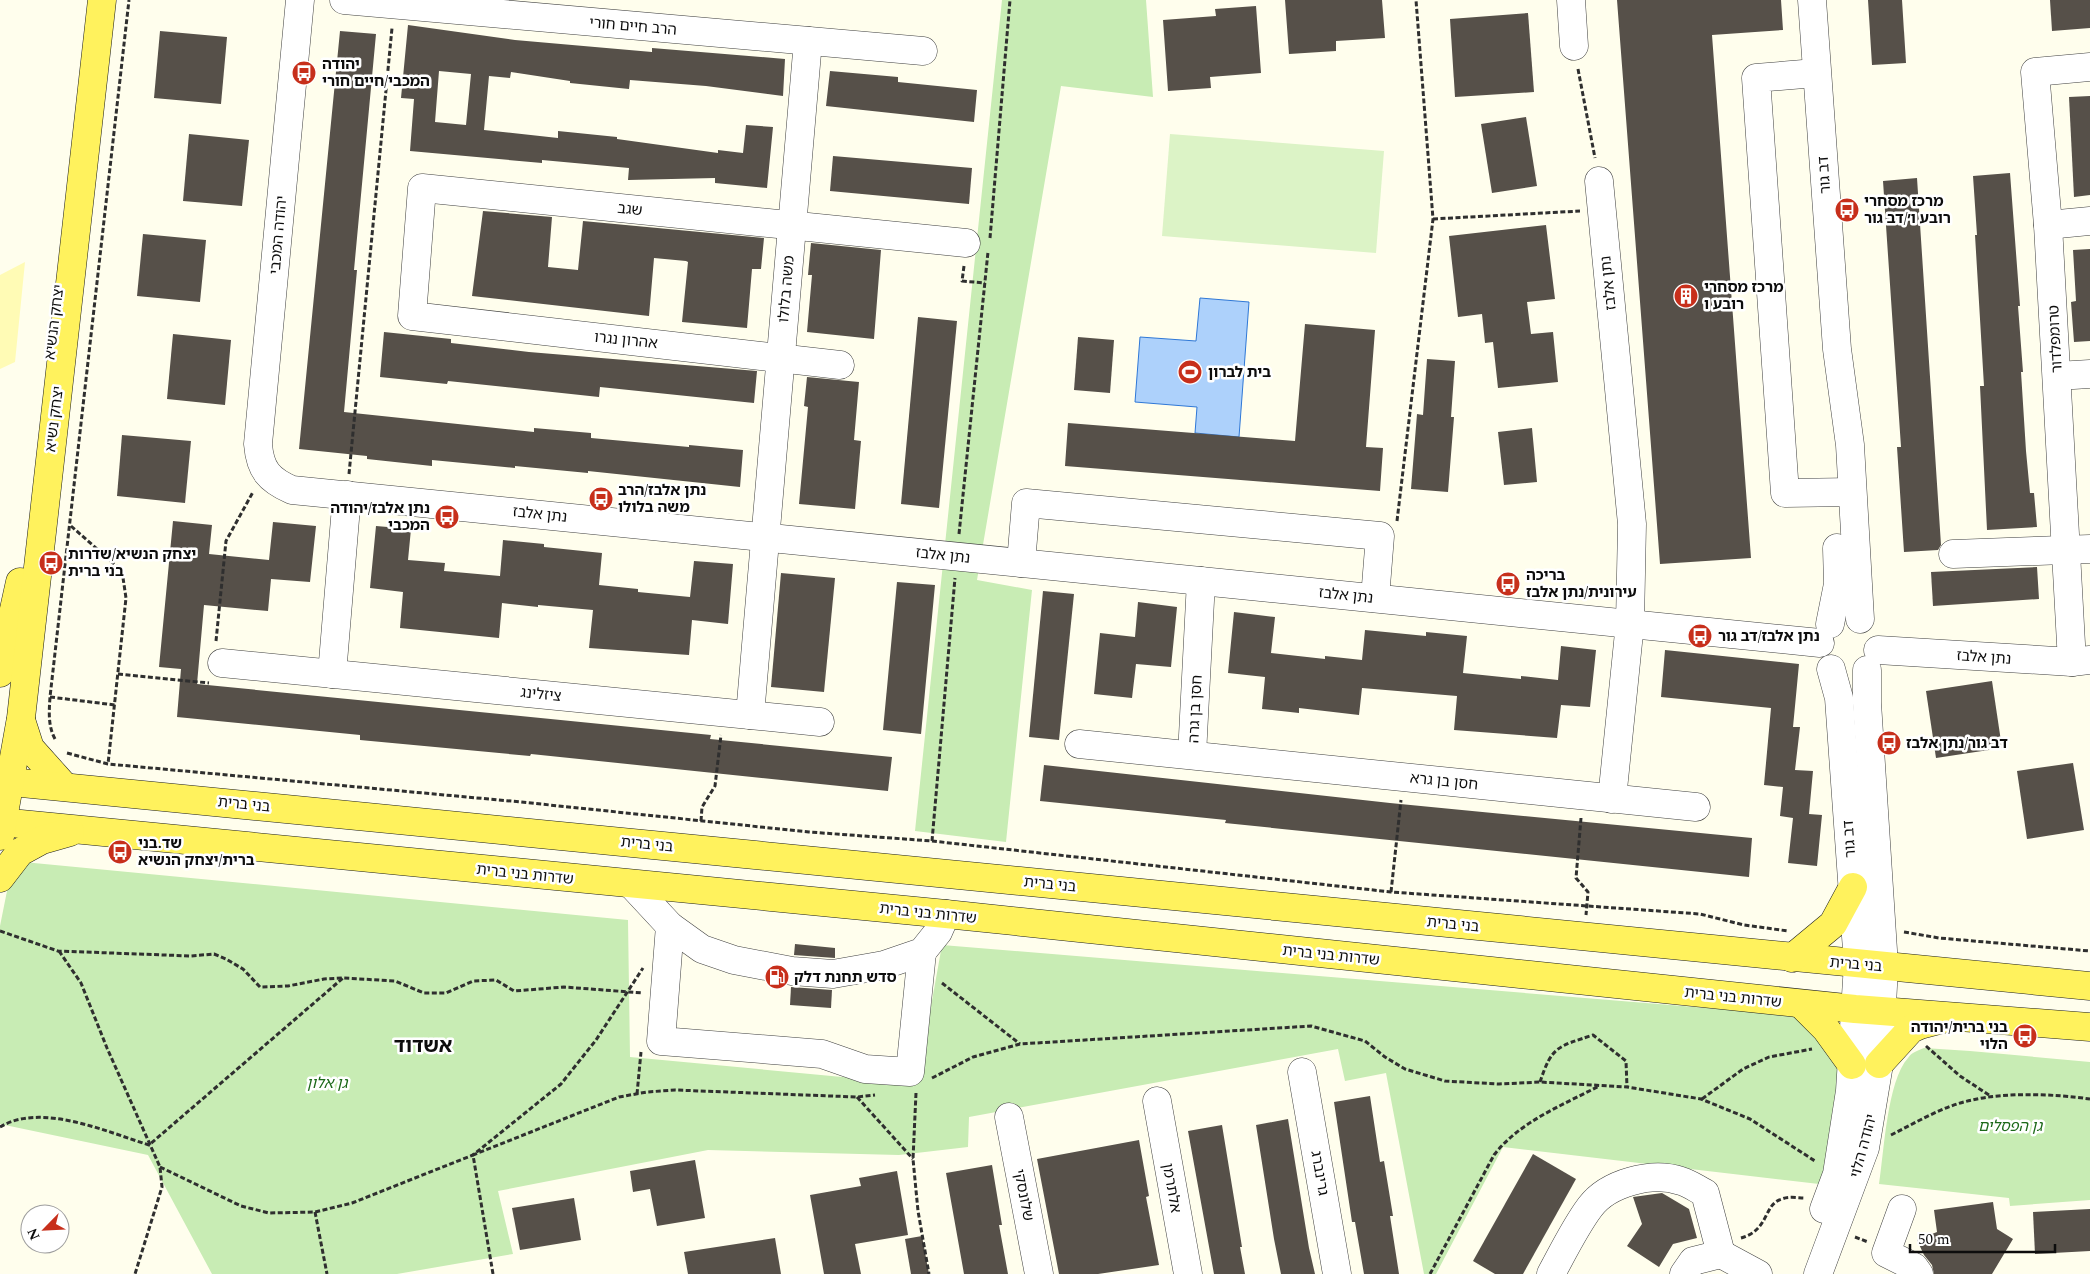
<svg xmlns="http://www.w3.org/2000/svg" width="2090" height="1274" viewBox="0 0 2090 1274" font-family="Spectral,'Noto Sans Hebrew',serif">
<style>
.green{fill:#c8ecb4}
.sand{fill:#fffbb5}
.pitch{fill:#dcf3c6}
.water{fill:#add1fb;stroke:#2f78d7}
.building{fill:#565049;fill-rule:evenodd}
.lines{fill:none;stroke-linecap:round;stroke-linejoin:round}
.minor-casing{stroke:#404040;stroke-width:29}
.major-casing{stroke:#1e1e1e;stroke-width:29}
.path{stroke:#2f2f2f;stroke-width:3;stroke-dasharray:5 2.5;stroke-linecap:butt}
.minor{stroke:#fff;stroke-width:28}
.major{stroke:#fff25d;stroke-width:28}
.labels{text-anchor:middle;stroke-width:5;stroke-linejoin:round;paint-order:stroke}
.street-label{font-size:15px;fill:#0d0d0d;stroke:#fff}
.poi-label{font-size:15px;font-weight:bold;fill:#0d0d0d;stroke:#fff;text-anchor:start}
.park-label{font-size:15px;font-style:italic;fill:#1c6919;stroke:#fff}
.district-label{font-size:20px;font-weight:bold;fill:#0d0d0d;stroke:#fff}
</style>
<rect width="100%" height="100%" fill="#fffeed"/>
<g class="green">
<path d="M1002 0H1146L1153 97 1061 86 977 580 1032 590 1006 842 915 831Z"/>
<path d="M13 861 628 920 630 1057 917 1084 942 945 1805 1016 1833 1050 1844 1080 1833 1143 1819 1184 1503 1147 1436 1274H1424L1386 1073 1345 1081 1338 1049 969 1117 968 1147 899 1155 708 1150 498 1191 513 1254 397 1274H212L148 1155 0 1124V926Z"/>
<path d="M1924 1048 1970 1051 2090 1062V1200L2010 1206 2009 1198 1879 1184C1884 1153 1887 1081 1908 1058 1912 1052 1917 1051 1924 1048Z"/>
</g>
<path class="sand" d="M25 262 15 362 0 369V275Z"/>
<path class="pitch" d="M1170 134 1384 151 1376 253 1162 236Z"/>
<path class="water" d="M1200 298 1249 302 1239 437 1195 433 1197 407 1135 402 1140 337 1196 341Z"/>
<g class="building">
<path d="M1285 0H1382L1385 38 1336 41V51L1289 54Z"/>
<path d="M1617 0H1781L1783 30 1712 35 1751 558 1660 564Z"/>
<path d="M1868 0H1902L1906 63 1872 65Z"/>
<path d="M2050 0H2090V28L2052 31Z"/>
<path d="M1256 6 1261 73 1210 77 1211 88 1168 91 1163 20 1216 16 1215 9Z"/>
<path d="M1528 13 1534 92 1455 97 1450 19Z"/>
<path d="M408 25 515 40 652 52V48L785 59 783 96 706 86 630 80 629 89 570 83V81L511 72 510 78 489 76 484 130 558 138V131L617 137V139L718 153V150L743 153 746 125 773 127 767 188 715 183V178L628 180 629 168 542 160V163L410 151 414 99 401 98ZM439 71 471 74 466 125 435 122Z"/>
<path d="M160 31 227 37 221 104 154 98Z"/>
<path d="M340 31 376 34 354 270H357L344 412 534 432V428L591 433V438L689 447V445L743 450 740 487 588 471V473L515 466V468L432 460V466L367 459V456L299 449Z"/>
<path d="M830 71 898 77V82L977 90 974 122 826 106Z"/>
<path d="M2090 96V195L2074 197 2069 97Z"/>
<path d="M1526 117 1537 186 1492 193 1481 124Z"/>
<path d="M189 134 249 140 242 206 183 201Z"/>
<path d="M833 156 972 168 969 204 830 191Z"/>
<path d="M2010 173 2020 306H2018L2023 372H2021L2026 451 2030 493H2034L2037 527 1987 530 1980 386H1984L1975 235H1977L1973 176Z"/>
<path d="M1917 178 1941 545 1938 550 1904 552 1897 447H1901L1883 181Z"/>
<path d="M483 211 552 217 548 267 578 270 583 221 764 238 761 269H752L747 328 682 322 688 262 686 261 654 258 649 316 472 296Z"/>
<path d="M1546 225 1555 299 1527 302 1531 334 1553 332 1558 382 1498 388 1493 342 1485 343 1482 314 1458 317 1449 236Z"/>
<path d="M143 234 206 240 200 302 137 296Z"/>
<path d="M811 243 881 250 874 339 807 332 812 275H808Z"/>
<path d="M2090 249V341L2074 342 2071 302 2076 301 2073 250Z"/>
<path d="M918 317 957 321 939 508 901 504Z"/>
<path d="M1305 324 1375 330 1366 447 1383 448 1380 491 1065 466 1068 423 1295 441Z"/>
<path d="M384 332 451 339V343L529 352 757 371 754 403 600 387 599 397 448 381 447 384 380 377Z"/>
<path d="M173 334 231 340 225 405 167 399Z"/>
<path d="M1078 337 1114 340 1110 393 1074 390Z"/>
<path d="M1427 359 1455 361 1451 417H1454L1448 492 1411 489 1417 414 1423 415Z"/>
<path d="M807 377 859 382 854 440 861 441 855 509 799 504 808 407 804 406Z"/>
<path d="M1532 428 1537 482 1504 485 1498 432Z"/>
<path d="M122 435 191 441 185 503 117 496Z"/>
<path d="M173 521 212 525 209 554 269 560 273 522 316 526 310 582 271 579 268 611 204 605 197 684 711 735 710 739 892 757 888 791 531 754 530 756 360 740V735L177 717 181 669 159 667Z"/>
<path d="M376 526 411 529 408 560 445 563 444 571 500 576 503 540 544 544V547L602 553 599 585 638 589V592L690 597 694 561 733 564 728 624 692 620 689 655 589 648 593 610 538 605V607L502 603 499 638 400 628 403 592 370 588Z"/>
<path d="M2037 567 2039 599 1933 606 1931 572Z"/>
<path d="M781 573 835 578 824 692 771 687Z"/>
<path d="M897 582 935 585 921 734 883 730Z"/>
<path d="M1043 591 1074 594 1059 740 1029 737Z"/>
<path d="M1138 602 1177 607 1171 667 1136 664 1132 698 1094 694 1100 633 1135 637Z"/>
<path d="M1234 612 1275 617 1271 653 1325 659V656L1362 660 1365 630 1426 636V632L1467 636 1463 673 1521 679V676L1558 680 1561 646 1596 650 1590 707 1561 705 1557 738 1454 730 1457 696 1362 688 1359 715 1299 708V713L1262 709 1265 677 1228 673Z"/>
<path d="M1665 650 1799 664 1793 727H1800L1795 770 1813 771 1809 814 1822 815 1817 866 1788 863 1793 818 1780 816 1783 787 1764 785 1771 708 1661 697Z"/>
<path d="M1992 681 2002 748 1936 758 1926 691Z"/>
<path d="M2073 763 2084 830 2027 839 2017 771Z"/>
<path d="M1044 765 1390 803 1752 838 1749 877 1225 823 1226 820 1040 801Z"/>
<path d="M795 944 835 948V958L794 955Z"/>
<path d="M791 987 832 990 831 1008 790 1005Z"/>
<path d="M1370 1096 1380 1162 1384 1161 1393 1216H1390L1399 1274H1364L1355 1222H1352L1334 1102Z"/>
<path d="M1288 1119 1309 1248 1315 1274H1281L1274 1239 1256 1125Z"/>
<path d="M1222 1125 1242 1247H1240L1245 1274H1214L1188 1131Z"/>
<path d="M1139 1140 1149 1196 1146 1197 1159 1265 1098 1274H1059L1037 1159Z"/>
<path d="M1533 1154 1576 1179 1523 1274H1495L1473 1261Z"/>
<path d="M695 1160 705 1218 657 1226 650 1189 633 1192 630 1171Z"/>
<path d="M992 1165 1002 1225H999L1008 1274H964L946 1173Z"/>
<path d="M897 1171 908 1235 855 1244 861 1274H824L810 1195 861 1186 859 1178Z"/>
<path d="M1662 1193 1689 1209 1697 1238 1673 1244 1659 1267 1627 1246 1642 1224 1633 1197Z"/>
<path d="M574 1198 581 1240 520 1250 512 1208Z"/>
<path d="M1993 1202 1997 1229 2013 1239 1992 1274H1934L1932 1265 1924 1255 1917 1240 1937 1232 1934 1210Z"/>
<path d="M2090 1209V1251L2035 1254 2033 1212Z"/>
<path d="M922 1236 929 1274H911L905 1239Z"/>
<path d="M775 1238 781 1274H688L684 1252Z"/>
</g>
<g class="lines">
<defs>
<g id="minor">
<path d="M300 0 258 444C260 470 269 480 292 490L1820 643"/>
<path d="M344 0 923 51"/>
<path d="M1571 0 1574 46"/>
<path d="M1812 0 1837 349 1850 445 1860 619"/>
<path d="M1816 73 1756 78 1785 493 1852 492"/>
<path d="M1599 181 1632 524 1630 623 1612 799"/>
<path d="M2048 225 2090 221"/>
<path d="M840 365 412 316 422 188 966 243"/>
<path d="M2057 376 2090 374"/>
<path d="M1953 554 2090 549"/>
<path d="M1021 563 1026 503 1380 536 1375 598"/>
<path d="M1830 624 1838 584 1837 548"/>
<path d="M1878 650 2072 662 2090 660"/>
<path d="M2072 662 2048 225 2035 72 2090 67"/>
<path d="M222 663 820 722"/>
<path d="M332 674 347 495"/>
<path d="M750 715 808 41"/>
<path d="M1079 744 1696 807"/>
<path d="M1192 755 1201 581"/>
<path d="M631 884 670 926 702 949 734 960 792 971 833 974 884 965 922 952 938 932 946 914"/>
<path d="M670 926 661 1041 822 1054 865 1069 910 1072 922 952"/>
<path d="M1302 1072 1337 1274"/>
<path d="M1157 1101 1188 1274"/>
<path d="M1009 1117 1039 1274"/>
<path d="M1824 1209 1837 1174 1850 1091 1858 964 1839 698 1831 669"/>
<path d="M1902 1209 1886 1253 1914 1267 1919 1274"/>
<path d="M1721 1254 1758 1274"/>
<path d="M1551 1274C1563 1252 1575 1227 1590 1207 1608 1183 1652 1171 1681 1181 1689 1183 1697 1189 1705 1193L1721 1254 1693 1261 1684 1274"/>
<path d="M1818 1274 1865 1148 1879 1064 1884 966 1867 703V670"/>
</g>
<g id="major">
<path d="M0 673 20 582"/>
<path d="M21 720 30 748 64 786"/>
<path d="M0 781 2090 986"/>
<path d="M0 822 946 914 1855 1009 2090 1027"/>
<path d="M0 836 21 718 102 0"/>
<path d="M0 878 20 852 42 840 70 832"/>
<path d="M1792 958 1833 924 1853 887"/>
<path d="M1801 1004 1826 1029 1852 1065"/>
<path d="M1879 1064 1911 1029 1920 1025 1943 1019"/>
</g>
</defs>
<use href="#minor" class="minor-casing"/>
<use href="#major" class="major-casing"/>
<g class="path">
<path d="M1578 69 1595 158"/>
<path d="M1433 219 1580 211"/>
<path d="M990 238 1010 0"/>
<path d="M964 266 962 281 985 283"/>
<path d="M349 474 392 28"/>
<path d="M1397 521 1433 219 1416 0"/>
<path d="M71 526 122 571 126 598 108 764"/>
<path d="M959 534 988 252"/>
<path d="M216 641 226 541 253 492"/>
<path d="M118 674 209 683"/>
<path d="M50 697 115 705"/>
<path d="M55 739C48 726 49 712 50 697L129 0"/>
<path d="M67 753 108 764 521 802 809 832 932 841 1391 892 1700 914 1744 925 1788 931"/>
<path d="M1581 818 1576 878 1588 892 1586 915"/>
<path d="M701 821 702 807 715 786 721 735"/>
<path d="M932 841 955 578"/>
<path d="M1391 892 1401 800"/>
<path d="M0 931 58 951 191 956 214 954 226 959 243 969 260 987 288 986 324 979 343 978 395 981 424 993H446L473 981 496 980 514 991 564 987 643 993"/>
<path d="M1904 932 1939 938 2090 951"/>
<path d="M59 951 81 983 107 1048 160 1167 162 1187 135 1274"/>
<path d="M942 983 1020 1044"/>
<path d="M1926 1046 1960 1076 1992 1097"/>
<path d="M932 1078 973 1057 1020 1044 1311 1026 1365 1041 1385 1057 1405 1069 1445 1081 1499 1084 1540 1082 1627 1087 1701 1099 1750 1119 1815 1161"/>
<path d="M1540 1082C1552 1046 1557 1047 1593 1035L1626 1061 1627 1087"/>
<path d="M916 1093 913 1159 918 1211 929 1274"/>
<path d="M637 1094 641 1052"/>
<path d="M857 1097 913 1159"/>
<path d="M1702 1099 1743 1069 1769 1057 1812 1049"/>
<path d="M0 1127C41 1102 107 1132 149 1145L343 978"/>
<path d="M1891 1135C1917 1122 1943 1106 1972 1100 2007 1092 2054 1094 2090 1099"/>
<path d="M160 1167 241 1206 269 1213 315 1212 352 1203 473 1155 561 1084 596 1040 643 968"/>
<path d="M315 1212 327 1274"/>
<path d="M1855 1237 1868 1242"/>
<path d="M1741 1238C1770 1230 1763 1204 1782 1199 1789 1196 1798 1198 1805 1198"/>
<path d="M493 1274 473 1155 619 1097 647 1092 675 1090 857 1097 875 1095"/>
<path d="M1430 1274 1494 1155C1519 1122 1563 1105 1599 1086"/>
</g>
<use href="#minor" class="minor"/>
<use href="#major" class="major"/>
</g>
<defs>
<symbol id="bus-disc" viewBox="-11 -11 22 22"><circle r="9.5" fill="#c72f1b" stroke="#fff"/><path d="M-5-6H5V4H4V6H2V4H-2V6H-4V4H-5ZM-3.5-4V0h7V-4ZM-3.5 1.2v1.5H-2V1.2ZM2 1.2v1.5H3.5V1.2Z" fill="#fff"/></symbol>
<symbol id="building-disc" viewBox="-11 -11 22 22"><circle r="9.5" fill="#c72f1b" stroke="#fff"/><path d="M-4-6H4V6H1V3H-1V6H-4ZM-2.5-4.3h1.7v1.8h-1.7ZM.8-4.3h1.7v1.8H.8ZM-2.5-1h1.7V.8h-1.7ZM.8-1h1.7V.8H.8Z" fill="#fff"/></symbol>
<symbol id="stadium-disc" viewBox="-11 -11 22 22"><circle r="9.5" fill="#c72f1b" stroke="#fff"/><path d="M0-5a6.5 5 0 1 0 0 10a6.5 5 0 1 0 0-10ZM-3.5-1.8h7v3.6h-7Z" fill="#fff"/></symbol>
<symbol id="fuel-disc" viewBox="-11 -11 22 22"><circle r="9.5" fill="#c72f1b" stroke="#fff"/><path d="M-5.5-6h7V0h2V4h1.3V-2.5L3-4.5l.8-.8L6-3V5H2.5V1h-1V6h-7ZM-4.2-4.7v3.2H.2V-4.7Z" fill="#fff"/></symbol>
</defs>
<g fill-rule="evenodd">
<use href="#bus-disc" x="290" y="59" width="28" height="28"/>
<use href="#bus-disc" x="1833" y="196" width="28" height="28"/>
<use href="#building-disc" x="1672" y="282" width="28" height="28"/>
<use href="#stadium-disc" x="1176" y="358" width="28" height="28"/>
<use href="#bus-disc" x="587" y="485" width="28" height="28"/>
<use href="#bus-disc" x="433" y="503" width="28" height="28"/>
<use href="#bus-disc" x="37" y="549" width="28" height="28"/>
<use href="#bus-disc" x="1494" y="570" width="28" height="28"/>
<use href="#bus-disc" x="1686" y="622" width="28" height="28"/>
<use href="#bus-disc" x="1875" y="729" width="28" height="28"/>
<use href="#bus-disc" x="106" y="838" width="28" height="28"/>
<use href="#fuel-disc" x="763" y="963" width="28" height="28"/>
<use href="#bus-disc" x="2011" y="1022" width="28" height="28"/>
</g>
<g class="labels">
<g class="street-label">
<text transform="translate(633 26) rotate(5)" y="5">הרב חיים חורי</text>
<text transform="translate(1824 175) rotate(-94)" y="5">דב גור</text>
<text transform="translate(630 209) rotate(6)" y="5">שגב</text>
<text transform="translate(278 235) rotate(-85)" y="5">יהודה המכבי</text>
<text transform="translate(1608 283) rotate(-96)" y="5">נתן אלבז</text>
<text transform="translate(786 289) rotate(-85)" y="5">משה בלולו</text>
<text transform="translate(54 322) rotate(-83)" y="5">יצחק הנשיא</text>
<text transform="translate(2055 339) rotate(-93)" y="5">טרומפלדור</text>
<text transform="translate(626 340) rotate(6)" y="5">אהרון נגרו</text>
<text transform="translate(54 419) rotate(-83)" y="5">יצחק נשיא</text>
<text transform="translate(540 514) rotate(6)" y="5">נתן אלבז</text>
<text transform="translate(943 555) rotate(6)" y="5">נתן אלבז</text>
<text transform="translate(1346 595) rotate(6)" y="5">נתן אלבז</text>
<text transform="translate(1984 657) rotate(4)" y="5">נתן אלבז</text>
<text transform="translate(541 694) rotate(6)" y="5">ציזלינג</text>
<text transform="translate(1195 709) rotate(-87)" y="5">חסן בן גרה</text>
<text transform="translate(1444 781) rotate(6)" y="5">חסן בן גרא</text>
<text transform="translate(244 804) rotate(6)" y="5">בני ברית</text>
<text transform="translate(1849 839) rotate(-94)" y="5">דב גור</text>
<text transform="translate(647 844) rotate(6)" y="5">בני ברית</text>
<text transform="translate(525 874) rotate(6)" y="5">שדרות בני ברית</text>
<text transform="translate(1050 884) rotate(6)" y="5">בני ברית</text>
<text transform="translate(928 913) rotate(6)" y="5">שדרות בני ברית</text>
<text transform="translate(1453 924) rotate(6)" y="5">בני ברית</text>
<text transform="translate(1331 955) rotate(6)" y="5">שדרות בני ברית</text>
<text transform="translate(1856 964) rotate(5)" y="5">בני ברית</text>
<text transform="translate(1733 997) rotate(6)" y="5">שדרות בני ברית</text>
<text transform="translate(1863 1146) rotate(-75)" y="5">יהודה הלוי</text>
<text transform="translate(1320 1173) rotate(80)" y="5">גרינברג</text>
<text transform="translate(1172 1188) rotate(80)" y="5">אלתרמן</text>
<text transform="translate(1024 1195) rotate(79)" y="5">שלונסקי</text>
</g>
<g class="poi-label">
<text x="322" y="69">יהודה<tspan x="322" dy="17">המכבי/חיים חורי</tspan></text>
<text x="1864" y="206">מרכז מסחרי<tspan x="1864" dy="17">רובע ו׳/דב גור</tspan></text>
<text x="1704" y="292">מרכז מסחרי<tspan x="1704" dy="17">רובע ו</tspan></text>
<text x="1208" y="377">בית לברון</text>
<text x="618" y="495">נתן אלבז/הרב<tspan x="618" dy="17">משה בלולו</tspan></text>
<text x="430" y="513" text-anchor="end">נתן אלבז/יהודה<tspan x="430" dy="17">המכבי</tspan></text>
<text x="68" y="559">יצחק הנשיא/שדרות<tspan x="68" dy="17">בני ברית</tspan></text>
<text x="1526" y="580">בריכה<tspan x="1526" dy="17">עירונית/נתן אלבז</tspan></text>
<text x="1718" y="641">נתן אלבז/דב גור</text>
<text x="1906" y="748">דב גור/נתן אלבז</text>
<text x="138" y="848">שד.בני<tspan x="138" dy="17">ברית/יצחק הנשיא</tspan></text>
<text x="794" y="982">סדש תחנת דלק</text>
<text x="2008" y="1032" text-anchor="end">בני ברית/יהודה<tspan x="2008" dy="17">הלוי</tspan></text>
</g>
<g class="park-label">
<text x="327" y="1088">גן אלון</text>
<text x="2010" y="1131">גן הפסלים</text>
</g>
<g class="district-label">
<text x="423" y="1052">אשדוד</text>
</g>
</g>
<g transform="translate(45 1229) rotate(246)"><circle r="24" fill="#ffffff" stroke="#9e9e9e"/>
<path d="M0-4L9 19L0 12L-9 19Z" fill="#c72f1b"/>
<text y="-8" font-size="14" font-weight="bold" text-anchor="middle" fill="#0d0d0d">N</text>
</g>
<path d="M1910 1244v8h145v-8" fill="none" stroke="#0d0d0d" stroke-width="2.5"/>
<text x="1918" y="1244" font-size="15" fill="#0d0d0d" stroke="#ffffff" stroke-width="4" paint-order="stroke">50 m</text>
</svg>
